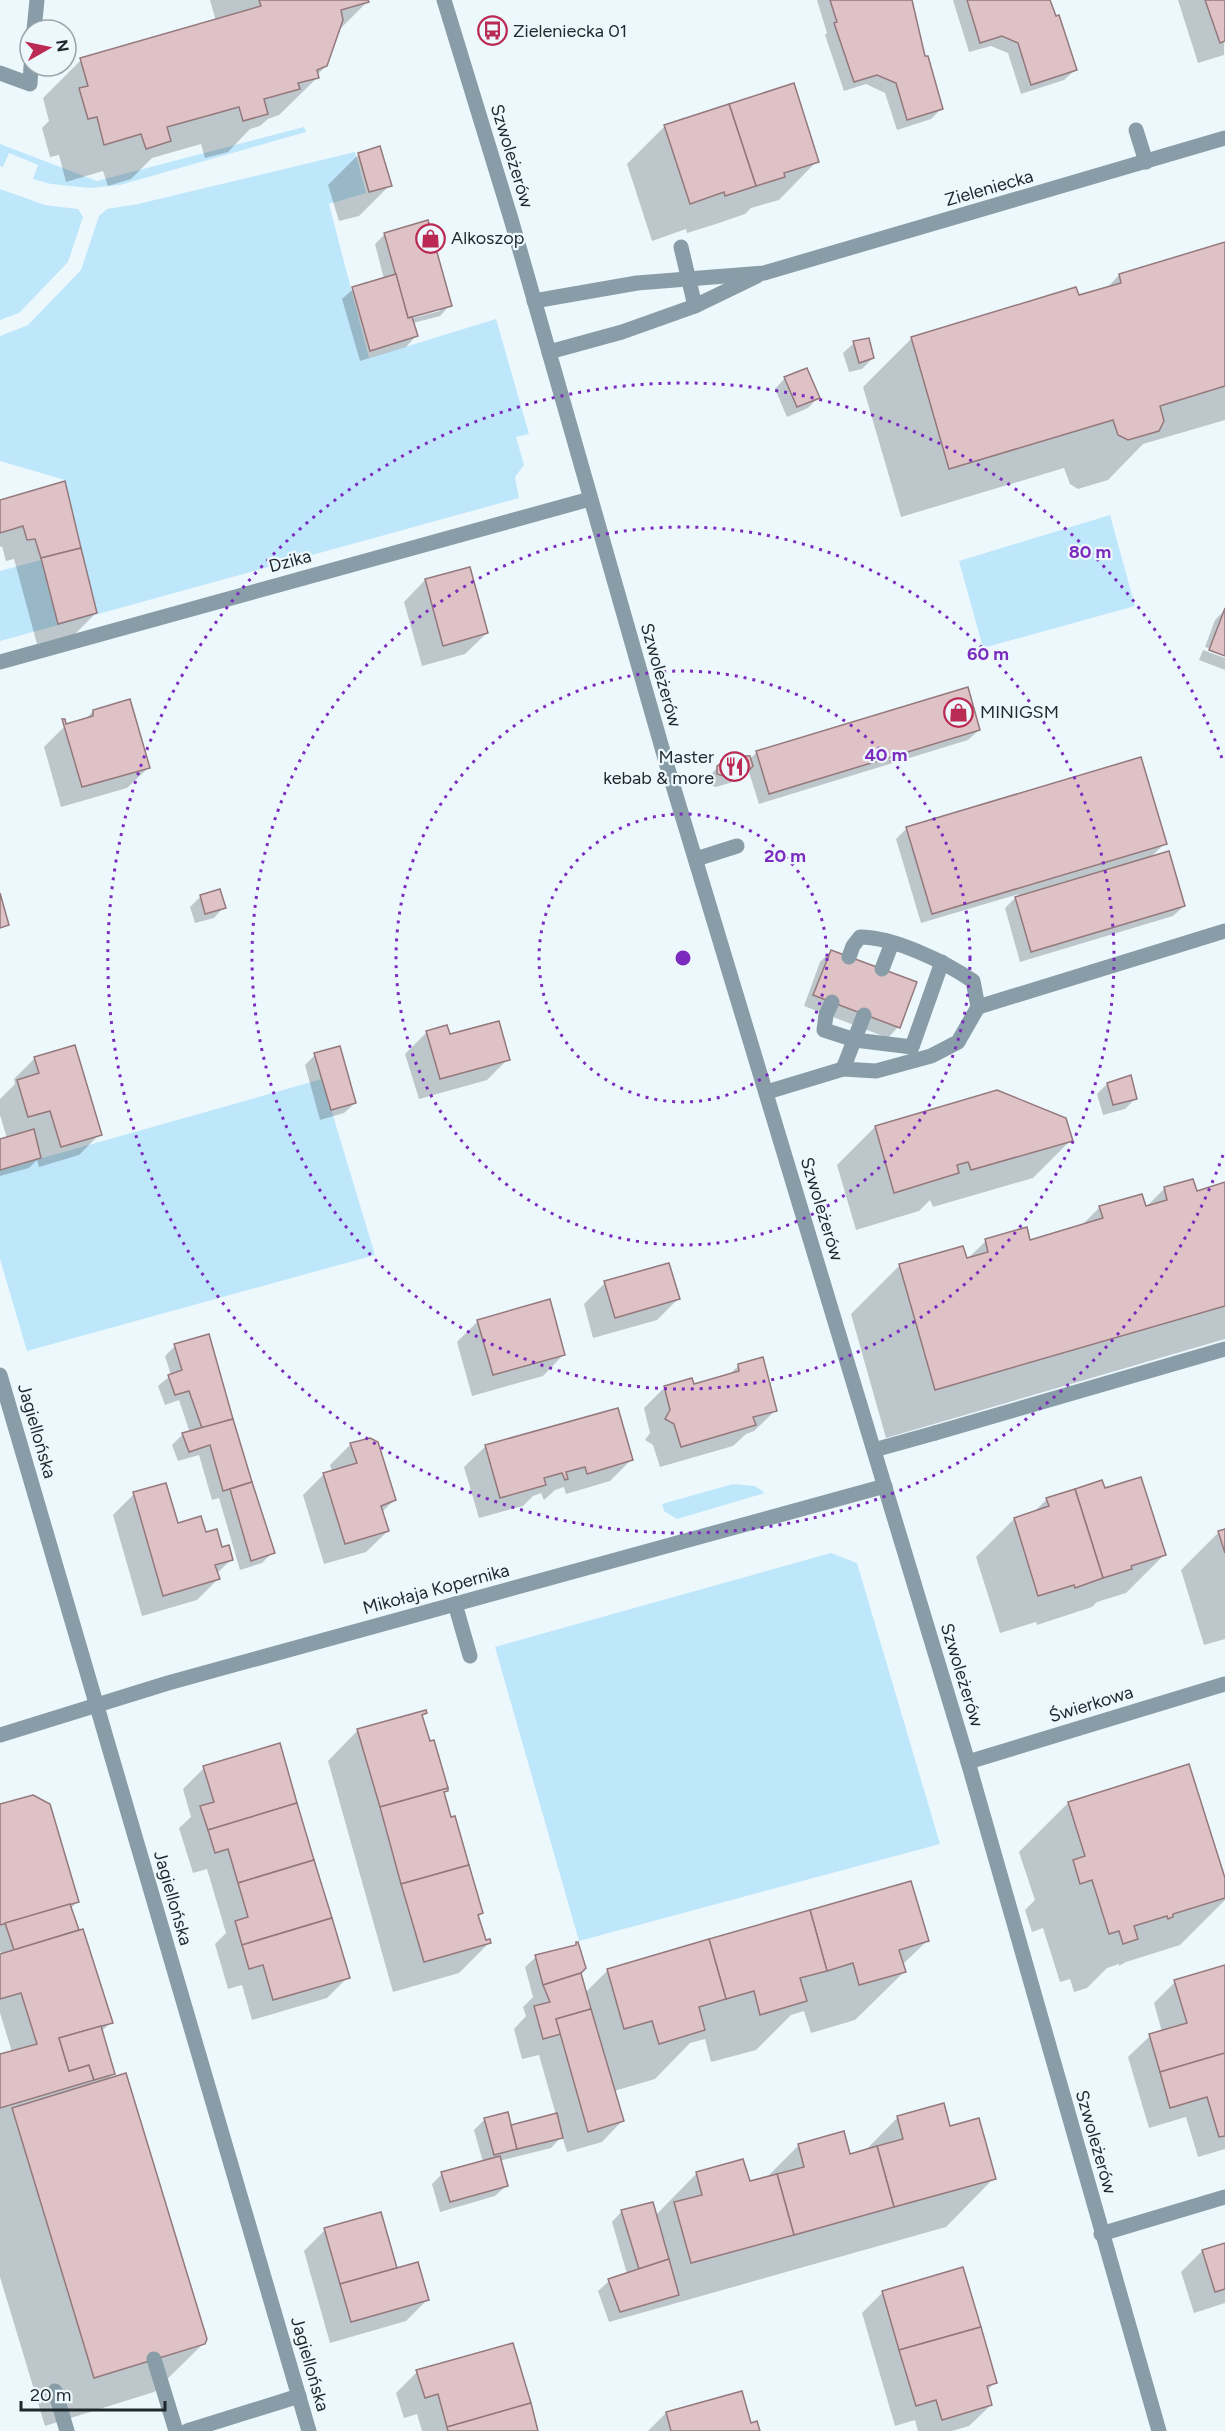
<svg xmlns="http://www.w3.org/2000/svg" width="1225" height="2431" viewBox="0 0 1225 2431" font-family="Figtree,sans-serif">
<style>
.green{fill:#bfe7fb}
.shadow{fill:#0003;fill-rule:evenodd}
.building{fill:#dfc2c5;stroke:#94797c;stroke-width:1.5}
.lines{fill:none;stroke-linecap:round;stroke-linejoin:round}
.service{stroke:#889da7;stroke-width:15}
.minor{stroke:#889da7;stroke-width:15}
.tertiary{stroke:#889da7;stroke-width:15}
.ring{fill:none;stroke:#7b2cbf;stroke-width:3;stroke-dasharray:3 6}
.labels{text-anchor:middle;stroke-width:4.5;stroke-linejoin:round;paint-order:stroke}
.poi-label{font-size:18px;fill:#1e282d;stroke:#edf8fd;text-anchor:start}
.street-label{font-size:18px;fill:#1e282d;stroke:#edf8fd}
.centre{fill:#7b2cbf;stroke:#edf8fd;stroke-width:3}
.ring-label{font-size:18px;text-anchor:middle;font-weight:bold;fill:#7b2cbf;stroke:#edf8fd;stroke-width:4.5;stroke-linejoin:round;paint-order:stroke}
</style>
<rect width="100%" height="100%" fill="#edf8fd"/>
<g class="green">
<path d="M304 127 306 132 120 185 90 188 51 184 33 179 38 165 9 153 3 167 0 166V144L97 181Z"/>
<path d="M355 152 366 193 329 204 369 358 496 319 529 434 516 437 524 465 515 477 519 498 0 641V571L41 560 58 624 97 613 65 480 0 461V336L28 325 81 270 99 216 107 209 138 204Z"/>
<path d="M0 189 45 205 78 209 83 217 68 262 19 313 0 320Z"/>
<path d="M1110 515 1135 606 983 648 959 561Z"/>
<path d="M322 1079 375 1255 27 1351 0 1259V1170Z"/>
<path d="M733 1484 755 1486 765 1493 677 1519 664 1511 662 1504Z"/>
<path d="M831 1553 857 1563 940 1844 579 1941 495 1647Z"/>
</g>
<g class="shadow">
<path d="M210 0H367V2L338 31 326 66 317 75 318 77 279 115 268 119 260 126 250 129 228 152 205 158 201 144 152 158 131 179 108 186 103 171 66 182 59 155 50 157 42 128 49 121 43 98 81 60 216 21Z"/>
<path d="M817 0H907L942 108 931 119 897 130 885 93 866 84 844 91 825 35 827 33Z"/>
<path d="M953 0H1049L1075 70 1064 80 1021 94 1008 53 991 46 969 52Z"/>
<path d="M1178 0H1225L1224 55 1198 63Z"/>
<path d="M665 126 817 161 779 200 751 208 745 214 716 224 687 233 686 229 652 241 627 164Z"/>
<path d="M359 154 390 185 359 216 339 221 328 185Z"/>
<path d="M385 234 450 305 440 316 413 323 416 336 406 347 360 361 342 299 353 289 384 279 375 244ZM440 308V311L405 320V317Z"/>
<path d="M1225 244V420L1143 444 1108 480 1078 489 1070 484 1064 468 901 517 863 387 912 338 1106 289 1119 275Z"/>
<path d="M854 343 873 358 862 369 849 372 843 353Z"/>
<path d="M785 378 818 398 808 408 787 417 775 389Z"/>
<path d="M64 483 96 613 75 634 37 644 14 559 6 561 2 546 0 547V501Z"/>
<path d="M425 580 487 633 465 654 422 666 404 602Z"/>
<path d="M1225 610V654L1205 647 1215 620Z"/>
<path d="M1203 650 1225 658V670L1199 660Z"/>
<path d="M93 711 149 767 127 788 61 807 44 747 65 726 85 720Z"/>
<path d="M979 730 968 740 759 804 748 769 736 781 716 787 707 784V778L718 767 749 760 757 752Z"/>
<path d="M907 828 1165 843 1150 858 1184 906 1173 916 1020 962 1005 908 1019 894 921 923 896 839Z"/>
<path d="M219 891 224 907 214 918 195 923 190 907 200 897Z"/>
<path d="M831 951 898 1027 888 1038 804 1006 820 962Z"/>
<path d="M427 1032 449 1036 508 1059 487 1080 419 1099 405 1054Z"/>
<path d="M315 1055 355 1103 344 1113 320 1120 305 1065Z"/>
<path d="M35 1058 100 1134 79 1155 39 1167 37 1160 29 1168 0 1176V1140L7 1138 0 1115V1099L15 1084 14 1079Z"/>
<path d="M1107 1084 1136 1098 1125 1109 1103 1115 1097 1094Z"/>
<path d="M875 1127 1071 1140 1033 1178 933 1207 930 1200 919 1211 856 1230 837 1165Z"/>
<path d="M1225 1184V1339L886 1438 851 1314 900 1265 966 1260 986 1241H1029L1081 1226 1100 1207 1145 1208 1164 1189 1196 1193Z"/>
<path d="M605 1283 678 1299 657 1320 593 1338 584 1304Z"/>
<path d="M478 1321 564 1354 543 1376 472 1396 457 1342Z"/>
<path d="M208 1336 273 1552 262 1563 240 1570 219 1498 212 1500 199 1455 178 1461 172 1445 183 1434 190 1433 179 1400 165 1405 158 1386 171 1375 165 1356 175 1346Z"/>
<path d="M738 1366 776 1410 754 1431 746 1434 733 1446 660 1467 653 1445 645 1440 650 1433 644 1408 665 1387 693 1386 728 1376Z"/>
<path d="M351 1444 394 1500 382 1512 388 1531 366 1552 324 1564 303 1495 324 1474 332 1472 330 1465Z"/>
<path d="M486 1446 631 1460 610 1481 566 1494 564 1487 555 1490 544 1500 541 1493 533 1496 523 1506 479 1518 464 1467Z"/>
<path d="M1104 1490 1164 1555 1126 1593 1097 1602 1092 1607 1037 1625 1036 1622 1000 1633 976 1557 1014 1519 1033 1513 1047 1499Z"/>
<path d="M134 1494 177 1525 205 1534 231 1560 216 1574 218 1579 197 1600 142 1616 113 1515Z"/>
<path d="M1225 1530V1639L1204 1645 1181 1570 1219 1532Z"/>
<path d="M425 1713 421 1717 447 1790 443 1794 481 1913 477 1917 485 1942 489 1943 459 1973 393 1992 328 1761 358 1730Z"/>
<path d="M1188 1766 1225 1884V1900L1180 1945 1126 1962 1119 1966V1964L1107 1968 1087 1988 1074 1992 1070 1979 1060 1982 1043 1928 1032 1932 1025 1910 1035 1900 1019 1852 1068 1803Z"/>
<path d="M204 1768 348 1977 327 1998 252 2020 242 1985 228 1989 215 1944 226 1933 207 1869 193 1873 179 1828 191 1817 183 1789Z"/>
<path d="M0 1806 77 1902 70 1909 111 2022 101 2032 113 2074 106 2081 204 2343 154 2392 45 2426 0 2277V2056L12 2052 0 2013V1955L2 1954 0 1951Z"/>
<path d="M927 1941 902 1965 904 1972 855 2020 811 2033 804 2011 791 2015 756 2050 711 2062 705 2039 690 2043 655 2079 614 2091 623 2120 602 2142 567 2152 562 2136 551 2148 499 2161 506 2186 495 2196 440 2212 432 2184 442 2174 483 2162 474 2130 485 2119 510 2127 556 2115 539 2055 522 2059 514 2029 526 2016 523 2007 533 1997 525 1967 536 1957 579 1973 585 1993 608 1970Z"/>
<path d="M1225 1966V2149L1198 2157 1186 2117 1149 2128 1128 2057 1150 2036 1162 2032 1154 2003 1175 1982Z"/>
<path d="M898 2117 949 2128 994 2178 946 2227 609 2322 598 2291 609 2281 627 2274 612 2222 622 2211 655 2216 697 2173 749 2183 765 2179 799 2145 849 2155 864 2152Z"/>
<path d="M325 2230 396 2270 427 2300 406 2321 330 2343 304 2251Z"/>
<path d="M1225 2244V2303L1194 2313 1181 2272 1202 2251Z"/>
<path d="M883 2292 995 2382 987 2391 991 2405 969 2426 952 2431H918L915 2420 895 2426 862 2313Z"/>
<path d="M417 2372 536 2431H422L417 2414 404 2418 396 2393Z"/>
<path d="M666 2413 750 2424 758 2431H648Z"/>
</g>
<g class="building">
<path d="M259 0H368L369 2 341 10 343 20 327 66 317 70 319 78 298 83 300 89 264 99 268 114 243 121 239 107 167 127 171 141 146 149 141 134 104 145 97 117 88 119 79 88 88 86 80 58 261 6Z"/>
<path d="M830 0H912L925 56H928L943 109 907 120 896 83 877 75 854 82 834 23 837 22Z"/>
<path d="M967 0H1050L1056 16 1059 15 1077 70 1031 85 1018 43 1002 36 980 43Z"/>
<path d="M1205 0H1225V41L1220 43Z"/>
<path d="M794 83 819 162 784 173 785 177 756 186 729 104Z"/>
<path d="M729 104 756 186 725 196 724 192 690 204 664 125Z"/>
<path d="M380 146 392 186 369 192 358 153Z"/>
<path d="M428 220 452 306 408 318 384 233Z"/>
<path d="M1225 242V386L1160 406 1164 421 1159 431 1128 440 1118 435 1113 420 949 469 911 337 1076 287 1079 295 1121 283 1119 274Z"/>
<path d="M396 274 408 318 412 317 418 336 370 351 352 287Z"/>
<path d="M869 338 874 358 859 363 853 341Z"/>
<path d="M807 368 820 398 797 407 784 377Z"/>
<path d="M65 481 81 548 41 558 35 539 27 540 23 526 0 533V500Z"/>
<path d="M81 548 97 613 58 624 41 558Z"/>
<path d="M470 567 488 633 443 646 425 579Z"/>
<path d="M1225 608V656L1209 650Z"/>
<path d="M968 687 980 730 769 794 756 751Z"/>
<path d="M130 699 150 768 82 787 62 719H65L66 724 93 716V710Z"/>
<path d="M740 756H750L753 766 748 771 727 777 717 774V766L727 760Z"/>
<path d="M1141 757 1167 844 932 914 906 827Z"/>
<path d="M1169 851 1185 906 1031 952 1015 897Z"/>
<path d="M220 889 226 908 205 914 200 895Z"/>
<path d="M0 893 9 925 0 928Z"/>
<path d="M831 950 917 982 900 1028 813 995Z"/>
<path d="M499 1021 510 1060 440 1079 426 1031 447 1025 450 1034Z"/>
<path d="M75 1045 102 1135 61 1147 50 1111 28 1117 17 1080 39 1073 34 1057Z"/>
<path d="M340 1046 356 1103 331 1110 314 1053Z"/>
<path d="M1131 1075 1137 1099 1113 1105 1107 1083Z"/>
<path d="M997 1090 1066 1118 1073 1141 971 1170 968 1162 957 1165 959 1173 894 1193 875 1126Z"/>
<path d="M34 1129 41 1158 0 1170V1139Z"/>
<path d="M1193 1179 1197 1191 1225 1182V1306L935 1390 899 1264 963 1246 967 1258 988 1252 985 1239 1027 1227 1030 1240 1103 1218 1099 1206 1142 1194 1146 1206 1167 1200 1164 1187Z"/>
<path d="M669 1263 680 1299 615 1318 604 1281Z"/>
<path d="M550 1299 565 1355 493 1375 477 1320Z"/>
<path d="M209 1334 233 1419 202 1428 189 1391 175 1395 168 1375 182 1370 174 1344Z"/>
<path d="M763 1357 777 1411 753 1417 756 1425 681 1447 674 1424 665 1419 670 1410 664 1386 692 1378 694 1384 739 1371 738 1364Z"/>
<path d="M618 1408 633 1460 587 1474 585 1467 566 1472 568 1479 565 1480 562 1473 544 1478 546 1485 500 1498 485 1445Z"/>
<path d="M233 1419 252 1482 223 1491 210 1445 189 1452 182 1433Z"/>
<path d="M370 1438 378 1442 396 1500 381 1506 389 1531 345 1544 323 1473 357 1463 350 1443Z"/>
<path d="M1141 1477 1166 1555 1131 1566 1132 1569 1103 1578 1075 1489 1102 1480 1105 1488Z"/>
<path d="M252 1482 275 1553 251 1561 230 1489Z"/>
<path d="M166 1483 178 1523 201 1516 206 1532 217 1529 222 1547 229 1545 233 1560 215 1565 220 1579 163 1596 133 1492Z"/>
<path d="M1075 1489 1103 1578 1075 1588 1074 1585 1038 1596 1014 1518 1049 1506 1046 1498Z"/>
<path d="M1225 1529V1553L1218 1531Z"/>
<path d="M426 1710 427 1713 422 1715 430 1741 434 1740 448 1788 380 1807 357 1729Z"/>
<path d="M280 1743 297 1803 208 1830 200 1806 214 1802 203 1766Z"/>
<path d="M1189 1764 1225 1878V1898L1173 1914V1917L1168 1919 1167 1916 1134 1926 1138 1939 1123 1944 1119 1931 1109 1934 1092 1880 1080 1884 1073 1860 1085 1856 1068 1802Z"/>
<path d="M448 1788V1791L444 1792 451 1817 455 1816 469 1865 401 1884 380 1807Z"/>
<path d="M33 1795 50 1804 79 1902 0 1925V1804Z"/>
<path d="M297 1803 314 1860 238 1883 228 1849 215 1853 208 1830Z"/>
<path d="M314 1860 332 1918 242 1945 235 1921 248 1917 238 1883Z"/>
<path d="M469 1865 483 1913 478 1915 486 1940 490 1939 491 1943 424 1962 401 1884Z"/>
<path d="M911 1881 929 1941 899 1950 906 1972 859 1985 853 1963 827 1971 810 1910Z"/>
<path d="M70 1904 79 1930 14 1950 5 1923Z"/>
<path d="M810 1910 827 1971 800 1978 807 2001 760 2015 754 1991 726 1999 709 1939Z"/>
<path d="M332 1918 350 1978 273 2000 263 1965 249 1969 242 1945Z"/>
<path d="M83 1929 113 2023 59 2038 69 2071 89 2065 94 2080 0 2108V2054L37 2044 21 1993 0 1999V1954Z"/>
<path d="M709 1939 726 1999 699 2007 705 2030 659 2044 652 2021 624 2029 607 1969Z"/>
<path d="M576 1942H578L586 1968 581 1973 543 1985 535 1955 576 1945Z"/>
<path d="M1225 1965V2053L1160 2072 1149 2034 1187 2023 1174 1980Z"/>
<path d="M581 1973 591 2009 556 2019 561 2034 543 2039 534 2006 550 2002 543 1985Z"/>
<path d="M591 2009 624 2121 588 2132 556 2019Z"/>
<path d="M101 2026 115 2074 94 2080 89 2065 69 2071 59 2038Z"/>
<path d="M1225 2053V2136L1219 2137 1207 2097 1170 2108 1160 2072Z"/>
<path d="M126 2073 207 2339 205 2344 94 2378 12 2108Z"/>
<path d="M944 2103 950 2126 979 2118 996 2179 894 2207 877 2146 903 2139 897 2116Z"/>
<path d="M508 2112 517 2149 494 2155 484 2118Z"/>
<path d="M557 2113 563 2138 517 2149 511 2125Z"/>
<path d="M844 2131 850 2154 877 2146 894 2207 794 2235 777 2174 804 2167 798 2144Z"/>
<path d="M500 2156 508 2186 450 2202 441 2172Z"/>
<path d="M743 2159 750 2181 777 2174 794 2235 691 2263 674 2202 702 2195 696 2172Z"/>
<path d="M653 2202 669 2259 639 2269 621 2210Z"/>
<path d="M381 2212 397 2268 340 2284 324 2228Z"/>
<path d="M1225 2243V2289L1215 2292 1202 2250Z"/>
<path d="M669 2259 679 2295 620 2312 608 2279Z"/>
<path d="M418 2262 429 2300 351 2322 340 2284Z"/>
<path d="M963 2267 981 2327 899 2350 882 2291Z"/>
<path d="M981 2327 997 2383 987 2386 992 2405 942 2420 936 2400 916 2406 899 2350Z"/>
<path d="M513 2343 531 2403 447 2427 438 2394 425 2398 416 2370Z"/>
<path d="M742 2391 751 2423 757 2421 760 2431H671L666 2412Z"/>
<path d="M531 2403 538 2431H448L447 2427Z"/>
</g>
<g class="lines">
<g class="service">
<path d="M34 30 37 0"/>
<path d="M0 73 30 84 31 66"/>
<path d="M1136 130 1146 162"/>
<path d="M681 247 695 306"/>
<path d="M696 859 737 846"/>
<path d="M882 969 892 943"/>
<path d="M832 1002 826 1015 824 1030 855 1040 912 1047 942 962"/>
<path d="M978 1007 1225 931"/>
<path d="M843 1069 864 1015"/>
<path d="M767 1092 843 1069 876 1071 931 1056 958 1042 978 1007 973 981C945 962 894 937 860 937L853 946 849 957"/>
<path d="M874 1450 935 1433"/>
<path d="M455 1604 470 1656"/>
<path d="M154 2359 176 2431"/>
<path d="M55 2391 67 2431"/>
</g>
<g class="minor">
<path d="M534 301 637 283 764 273 1225 138"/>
<path d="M549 352 622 332 695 306 757 276"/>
<path d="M0 662 590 499"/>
<path d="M0 1375 309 2431"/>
<path d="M935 1433 1225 1349"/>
<path d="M0 1735 168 1683 885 1486"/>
<path d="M968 1762 1225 1684"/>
<path d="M1101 2234 1225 2197"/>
<path d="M187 2431 299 2396"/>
</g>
<path class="tertiary" d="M444 0 511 219 668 769 968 1762 1159 2431"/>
</g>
<g class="ring">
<circle cx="683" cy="958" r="144"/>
<circle cx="683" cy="958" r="287"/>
<circle cx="683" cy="958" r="431"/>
<path d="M1223 1155A575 575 0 1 1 1223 761"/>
</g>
<defs>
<symbol id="bus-ring" viewBox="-11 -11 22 22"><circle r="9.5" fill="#edf8fd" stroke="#ba2a52" stroke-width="1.5"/><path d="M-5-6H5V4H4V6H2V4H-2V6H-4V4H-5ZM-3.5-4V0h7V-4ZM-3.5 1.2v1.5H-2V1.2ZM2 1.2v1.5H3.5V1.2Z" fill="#ba2a52"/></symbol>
<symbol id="shop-ring" viewBox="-11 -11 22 22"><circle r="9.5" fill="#edf8fd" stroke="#ba2a52" stroke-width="1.5"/><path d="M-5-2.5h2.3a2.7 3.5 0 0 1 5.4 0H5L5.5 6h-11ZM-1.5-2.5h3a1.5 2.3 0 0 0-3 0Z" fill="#ba2a52"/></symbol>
<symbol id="restaurant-ring" viewBox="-11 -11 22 22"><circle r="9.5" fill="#edf8fd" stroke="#ba2a52" stroke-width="1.5"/><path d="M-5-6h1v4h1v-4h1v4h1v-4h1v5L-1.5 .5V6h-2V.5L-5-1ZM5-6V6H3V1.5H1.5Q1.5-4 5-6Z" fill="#ba2a52"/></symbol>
</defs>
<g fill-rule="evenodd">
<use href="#bus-ring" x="476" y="14" width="33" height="33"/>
<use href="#shop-ring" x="414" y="222" width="33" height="33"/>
<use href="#shop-ring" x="942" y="696" width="33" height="33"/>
<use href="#restaurant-ring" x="718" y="750" width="33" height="33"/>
</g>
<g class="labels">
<g class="poi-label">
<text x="513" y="37">Zieleniecka 01</text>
<text x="451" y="244">Alkoszop</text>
<text x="980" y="718">MINIGSM</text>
<text x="714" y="763" text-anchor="end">Master<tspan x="714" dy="21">kebab &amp; more</tspan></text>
</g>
<g class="street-label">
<text transform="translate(512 156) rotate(73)" y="6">Szwoleżerów</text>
<text transform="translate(989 188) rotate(-16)" y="6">Zieleniecka</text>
<text transform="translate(290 561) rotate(-15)" y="6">Dzika</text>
<text transform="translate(661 675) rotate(74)" y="6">Szwoleżerów</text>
<text transform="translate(822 1209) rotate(73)" y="6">Szwoleżerów</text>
<text transform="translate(37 1431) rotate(74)" y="6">Jagiellońska</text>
<text transform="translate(436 1589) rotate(-15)" y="6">Mikołaja Kopernika</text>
<text transform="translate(962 1675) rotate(73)" y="6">Szwoleżerów</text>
<text transform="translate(1091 1704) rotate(-17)" y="6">Świerkowa</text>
<text transform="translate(173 1898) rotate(74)" y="6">Jagiellońska</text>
<text transform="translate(1096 2142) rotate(74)" y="6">Szwoleżerów</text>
<text transform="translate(310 2364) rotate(74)" y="6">Jagiellońska</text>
</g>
</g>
<circle cx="683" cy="958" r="9" class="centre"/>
<g class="ring-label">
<text x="1090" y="558">80 m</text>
<text x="988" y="660">60 m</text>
<text x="886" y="761">40 m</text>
<text x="785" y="862">20 m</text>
</g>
<g transform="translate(48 48) rotate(81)"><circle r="28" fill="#edf8fd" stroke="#9aa5aa" stroke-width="1.5"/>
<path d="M0-4.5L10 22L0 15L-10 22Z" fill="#ba2a52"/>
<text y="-9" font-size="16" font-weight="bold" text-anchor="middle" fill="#1e282d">N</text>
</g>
<path d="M21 2401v9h144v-9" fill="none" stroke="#1e282d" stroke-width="3"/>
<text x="30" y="2401" font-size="18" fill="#1e282d" stroke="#edf8fd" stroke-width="4.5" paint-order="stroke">20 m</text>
</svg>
